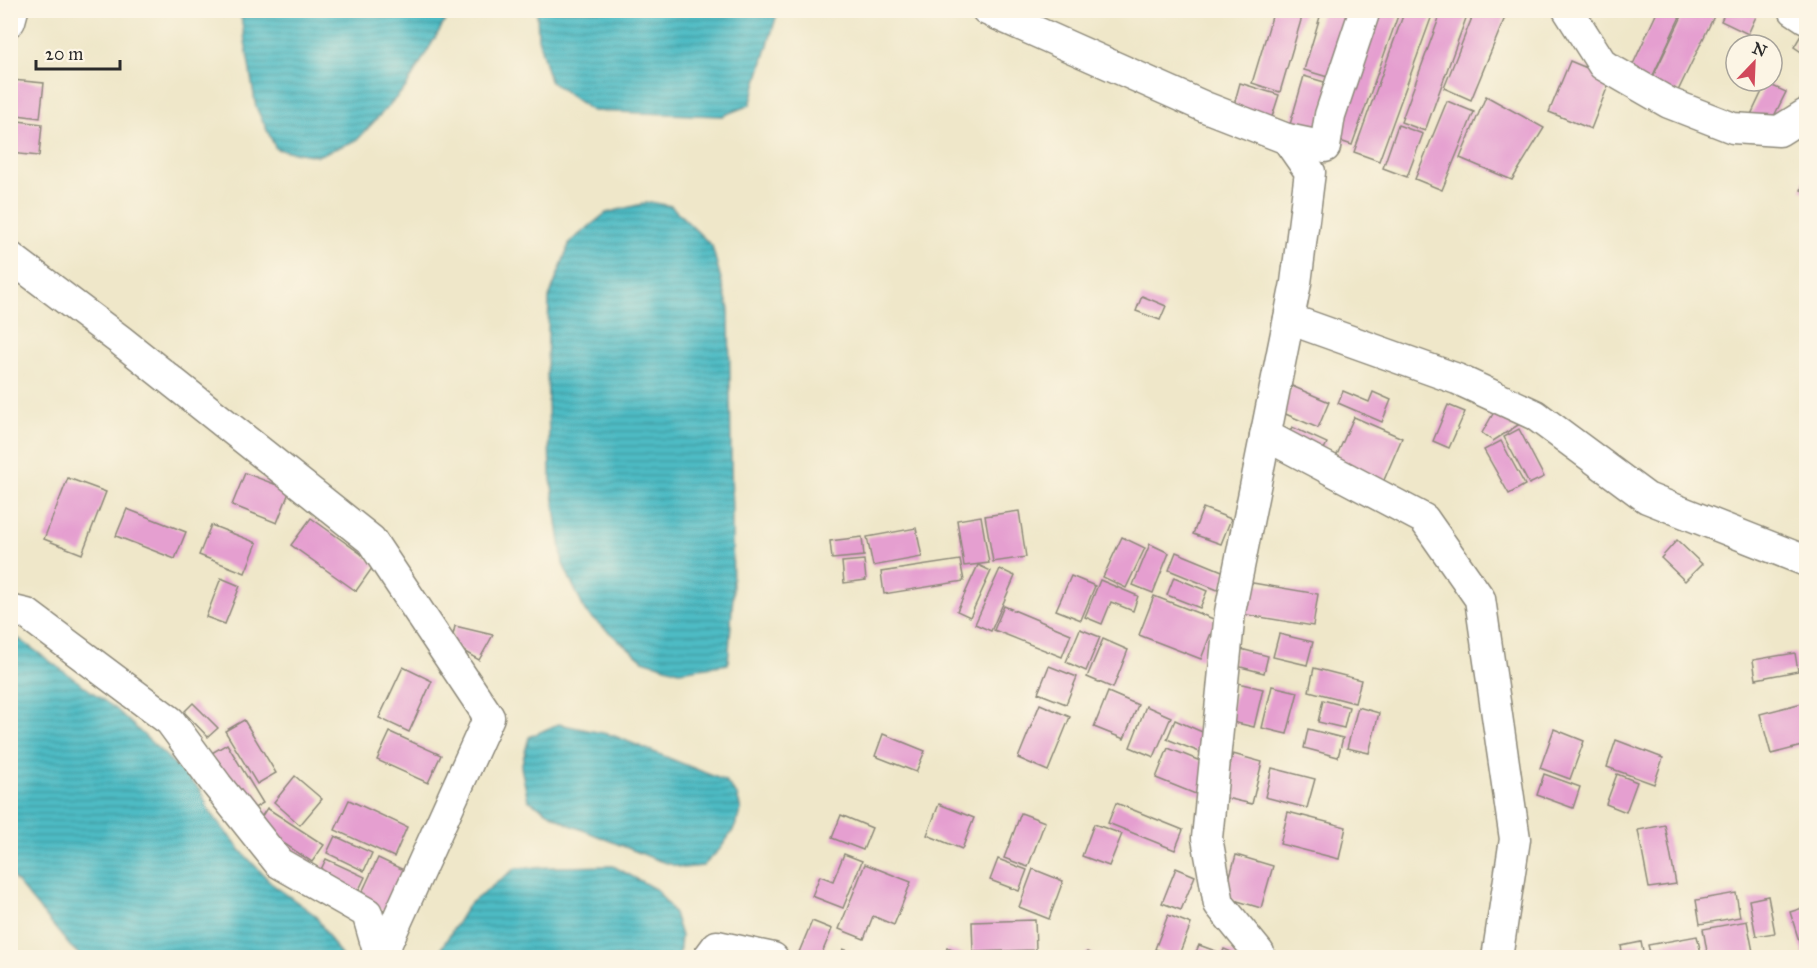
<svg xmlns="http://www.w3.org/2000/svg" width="1817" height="968" viewBox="0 0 1817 968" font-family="'IM FELL Great Primer',serif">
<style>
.water{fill:url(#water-rules);stroke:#3c7378;stroke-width:1.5}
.building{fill:#e59fd0}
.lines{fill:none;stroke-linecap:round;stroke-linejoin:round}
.street-casing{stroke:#8d897a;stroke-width:33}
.street{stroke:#fff;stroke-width:30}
</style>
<defs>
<pattern id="water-rules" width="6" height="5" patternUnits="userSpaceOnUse" patternTransform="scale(1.5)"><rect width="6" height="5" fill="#4dbbc4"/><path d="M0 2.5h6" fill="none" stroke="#40989f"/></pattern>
</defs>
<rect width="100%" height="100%" fill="#fcf5e5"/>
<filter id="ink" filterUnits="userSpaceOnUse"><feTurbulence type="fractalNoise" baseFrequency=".0167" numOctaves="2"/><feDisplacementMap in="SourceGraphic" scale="12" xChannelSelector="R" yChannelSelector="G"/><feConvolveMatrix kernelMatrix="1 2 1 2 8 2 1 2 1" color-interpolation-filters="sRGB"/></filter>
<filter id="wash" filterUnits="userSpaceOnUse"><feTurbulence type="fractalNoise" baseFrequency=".008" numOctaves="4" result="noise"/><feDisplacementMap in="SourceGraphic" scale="24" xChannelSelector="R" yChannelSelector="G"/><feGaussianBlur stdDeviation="1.35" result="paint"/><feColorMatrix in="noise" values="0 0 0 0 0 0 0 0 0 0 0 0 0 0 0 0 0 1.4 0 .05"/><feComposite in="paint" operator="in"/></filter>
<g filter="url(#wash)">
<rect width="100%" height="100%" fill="#efe7c9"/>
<g class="water">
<path d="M240 11V10L451 11 406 87 357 140 317 156 276 149 256 107Z"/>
<path d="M537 11V10L778 11 750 105 722 116 592 111 550 81 538 38Z"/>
<path d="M650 202 671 206 712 246 729 309 733 596 728 664 679 671 643 660 586 613 563 564 550 472 547 368 549 298 570 242 606 213Z"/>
<path d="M11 633 117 710 168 758 200 790 210 812 242 852 272 884 315 915 342 957 83 958 70 946 11 875Z"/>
<path d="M558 724 612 735 725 781 737 795 741 810 734 829 720 849 703 866 683 868 660 861 568 824 528 800 521 767 529 737Z"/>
<path d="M613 866 657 890 674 913 681 936 679 957H436L468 905 516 868Z"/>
</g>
<g id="blocks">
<g class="building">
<path d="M1274 10H1304L1280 92 1252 83Z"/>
<path d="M1322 10H1351L1331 78 1304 70Z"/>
<path d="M1375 10H1400L1352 145 1331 138Z"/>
<path d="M1405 10H1434L1379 161 1354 152Z"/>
<path d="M1442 10H1469L1425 131 1401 122Z"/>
<path d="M1475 10H1508L1471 100 1444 88Z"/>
<path d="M1658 10H1683L1649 84 1628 75Z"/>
<path d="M1685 10H1717L1675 97 1649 85Z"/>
<path d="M1726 10H1759L1748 34 1721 21Z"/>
<path d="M1804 30 1806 31V55L1794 47Z"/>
<path d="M1570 61 1611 78 1591 129 1549 112Z"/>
<path d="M1304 76 1331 84 1315 135 1289 128Z"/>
<path d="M12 80 44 83 40 118 10 114Z"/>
<path d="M1240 83 1279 95 1270 123 1232 112Z"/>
<path d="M1766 83 1786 92 1768 128 1749 119Z"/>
<path d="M1486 96 1544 128 1512 180 1460 158Z"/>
<path d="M1447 101 1474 112 1442 190 1415 179Z"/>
<path d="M10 120 42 124 39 156 10 153Z"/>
<path d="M1398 125 1423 134 1407 177 1383 168Z"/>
<path d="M1806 176V192L1801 190Z"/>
<path d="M1142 296 1166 306 1160 320 1136 311Z"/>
<path d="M1292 386 1329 402 1318 428 1281 412Z"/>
<path d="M1343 391 1369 402 1373 392 1391 400 1382 422 1338 403Z"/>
<path d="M1448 405 1465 412 1449 448 1433 441Z"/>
<path d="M1497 407 1526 420 1493 441 1482 433Z"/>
<path d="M1354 417 1402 438 1381 487 1332 466Z"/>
<path d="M1292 427 1327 443 1319 459 1285 444Z"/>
<path d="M1519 429 1544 477 1529 484 1504 437Z"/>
<path d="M1501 441 1525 485 1509 494 1484 450Z"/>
<path d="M245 473 290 490 277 523 232 505Z"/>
<path d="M68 478 106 492 82 554 44 539Z"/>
<path d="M1203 508 1231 519 1221 544 1193 534Z"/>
<path d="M127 509 186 532 175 559 116 536Z"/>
<path d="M1019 511 1026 557 993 562 985 516Z"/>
<path d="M981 516 989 563 964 566 957 520Z"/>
<path d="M311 518 375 564 356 591 291 545Z"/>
<path d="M211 525 257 543 245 573 199 555Z"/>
<path d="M916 528 922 557 873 566 867 537Z"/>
<path d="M862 537 864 556 832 559 830 541Z"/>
<path d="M1122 537 1145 548 1126 588 1103 577Z"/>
<path d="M1677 540 1702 564 1685 581 1661 558Z"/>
<path d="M1150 544 1169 553 1153 593 1133 585Z"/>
<path d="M1176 552 1227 573 1220 591 1169 570Z"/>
<path d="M864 560 866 580 844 583 842 562Z"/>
<path d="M960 560 964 581 884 594 881 572Z"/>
<path d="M978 565 991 571 970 617 957 611Z"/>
<path d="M1000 569 1015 576 991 631 975 624Z"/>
<path d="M1071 576 1095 586 1081 620 1056 610Z"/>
<path d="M1174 577 1207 591 1200 608 1167 595Z"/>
<path d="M221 578 240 586 225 624 206 617Z"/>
<path d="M1100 580 1138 596 1133 611 1111 602 1102 624 1085 617Z"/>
<path d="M1247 582 1318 594 1313 626 1242 614Z"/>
<path d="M1154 596 1216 620 1201 659 1139 635Z"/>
<path d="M1004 606 1071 634 1062 657 994 630Z"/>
<path d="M455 626 493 635 479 660 451 644Z"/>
<path d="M1080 629 1100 637 1086 671 1066 662Z"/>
<path d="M1279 634 1313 642 1307 665 1273 657Z"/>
<path d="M1103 639 1128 650 1113 688 1087 677Z"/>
<path d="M1237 648 1268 656 1264 673 1233 665Z"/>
<path d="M1795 653 1798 671 1756 679 1753 660Z"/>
<path d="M1049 666 1077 677 1066 704 1038 693Z"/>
<path d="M403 667 432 681 409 732 379 718Z"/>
<path d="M1314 668 1361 680 1355 703 1309 691Z"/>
<path d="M1238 683 1263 689 1254 727 1228 721Z"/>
<path d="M1272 686 1298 692 1287 734 1262 728Z"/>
<path d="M1108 692 1138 705 1124 739 1094 727Z"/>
<path d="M1323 700 1349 707 1344 728 1318 722Z"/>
<path d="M1806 702V745L1771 754 1760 714Z"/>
<path d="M193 703 218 728 208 737 184 712Z"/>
<path d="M1040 704 1070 717 1048 771 1018 758Z"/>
<path d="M1146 706 1171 717 1154 757 1130 747Z"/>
<path d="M1358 707 1379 713 1369 753 1347 748Z"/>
<path d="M244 720 276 773 257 784 225 731Z"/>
<path d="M1175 720 1209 735 1202 753 1167 739Z"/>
<path d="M1308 729 1343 738 1338 757 1304 748Z"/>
<path d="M1554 729 1584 741 1570 779 1540 768Z"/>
<path d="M390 732 441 755 428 783 377 760Z"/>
<path d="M883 734 925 751 916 772 875 756Z"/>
<path d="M1616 740 1663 758 1654 784 1607 767Z"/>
<path d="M227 744 263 803 246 813 210 754Z"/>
<path d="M1168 748 1215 767 1203 797 1156 778Z"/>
<path d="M1233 754 1262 762 1252 804 1222 797Z"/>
<path d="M1272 768 1315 779 1307 808 1265 797Z"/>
<path d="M1544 774 1580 787 1573 808 1537 795Z"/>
<path d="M1617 774 1637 782 1626 812 1606 804Z"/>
<path d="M295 776 322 799 300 825 274 802Z"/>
<path d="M349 800 407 827 394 857 335 830Z"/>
<path d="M1116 803 1183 830 1175 850 1108 823Z"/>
<path d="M939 804 974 818 962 849 927 835Z"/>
<path d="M267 808 324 845 312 862 256 825Z"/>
<path d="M1288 812 1346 827 1339 859 1280 844Z"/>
<path d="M1021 813 1045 822 1028 867 1004 858Z"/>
<path d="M841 815 872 828 863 850 832 838Z"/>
<path d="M1094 824 1122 834 1109 866 1082 856Z"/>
<path d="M1665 825 1676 884 1649 888 1638 830Z"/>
<path d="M335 836 372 853 364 871 327 853Z"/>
<path d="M844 854 862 861 843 908 812 896 820 876 833 881Z"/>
<path d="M1236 855 1273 866 1261 908 1224 897Z"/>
<path d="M378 858 406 871 388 912 359 899Z"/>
<path d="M326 859 365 877 356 896 317 878Z"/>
<path d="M998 859 1027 870 1019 891 990 880Z"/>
<path d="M865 864 911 882 894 925 873 916 864 939 839 929Z"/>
<path d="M1176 868 1195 876 1181 910 1162 903Z"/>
<path d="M1033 869 1063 881 1049 919 1019 907Z"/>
<path d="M1736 893 1740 917 1700 924 1696 900Z"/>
<path d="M1768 896 1775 933 1756 936 1749 900Z"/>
<path d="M1806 907V957H1804L1790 912Z"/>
<path d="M1168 915 1191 924 1178 957 1155 949Z"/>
<path d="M1035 920 1036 950 973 952 972 922Z"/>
<path d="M812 921 832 929 822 953 833 957H797Z"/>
<path d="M1747 921 1754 957H1708L1703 929Z"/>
<path d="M1697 936 1702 957H1651L1648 945Z"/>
<path d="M1641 942 1644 957H1623L1621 946Z"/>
<path d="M1199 945 1218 952 1215 957H1194Z"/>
<path d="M947 948 971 957H944Z"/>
<path d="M843 949 859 955 858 957H840Z"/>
<path d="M1224 949 1241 956 1240 957H1221Z"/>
<path d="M867 952 881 957H864Z"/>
<path d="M1087 952 1101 957H1084Z"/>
</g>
</g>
</g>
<g filter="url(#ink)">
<use href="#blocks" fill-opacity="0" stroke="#8d897a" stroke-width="1.5"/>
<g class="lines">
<defs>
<g id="street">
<path d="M987 10 1205 107 1287 139 1310 172 1296 283 1230 612 1207 838 1219 904 1259 953 1260 958"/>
<path d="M1568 10 1603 65 1669 103 1733 128 1779 131 1806 114"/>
<path d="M1794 10 1806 18"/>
<path d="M10 21 13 10"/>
<path d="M1287 139 1325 147 1330 115 1365 10"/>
<path d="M10 257 120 340 371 540 489 717 381 956"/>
<path d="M1289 319 1457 379 1535 415 1647 498 1806 561"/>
<path d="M1265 435 1424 519 1480 599 1515 839 1497 958"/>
<path d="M10 610 27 614 170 721 217 785 279 863 367 913 380 958"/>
<path d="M708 958 717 946 773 958"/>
</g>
</defs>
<use href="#street" class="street-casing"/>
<use href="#street" class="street"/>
</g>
</g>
<rect width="1817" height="968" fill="none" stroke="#fcf5e5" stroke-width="36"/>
<g transform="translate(1754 63) rotate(23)"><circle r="28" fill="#fcf5e5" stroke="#a8a49b" stroke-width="1.5"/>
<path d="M0-4.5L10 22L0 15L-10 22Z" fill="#d1495b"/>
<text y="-9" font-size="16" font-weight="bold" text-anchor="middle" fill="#2b2b2b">N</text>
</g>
<path d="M36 60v9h84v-9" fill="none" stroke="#2b2b2b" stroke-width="3"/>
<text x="45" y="60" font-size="18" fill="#2b2b2b" stroke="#fcf5e5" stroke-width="4.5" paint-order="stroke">20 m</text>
</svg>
